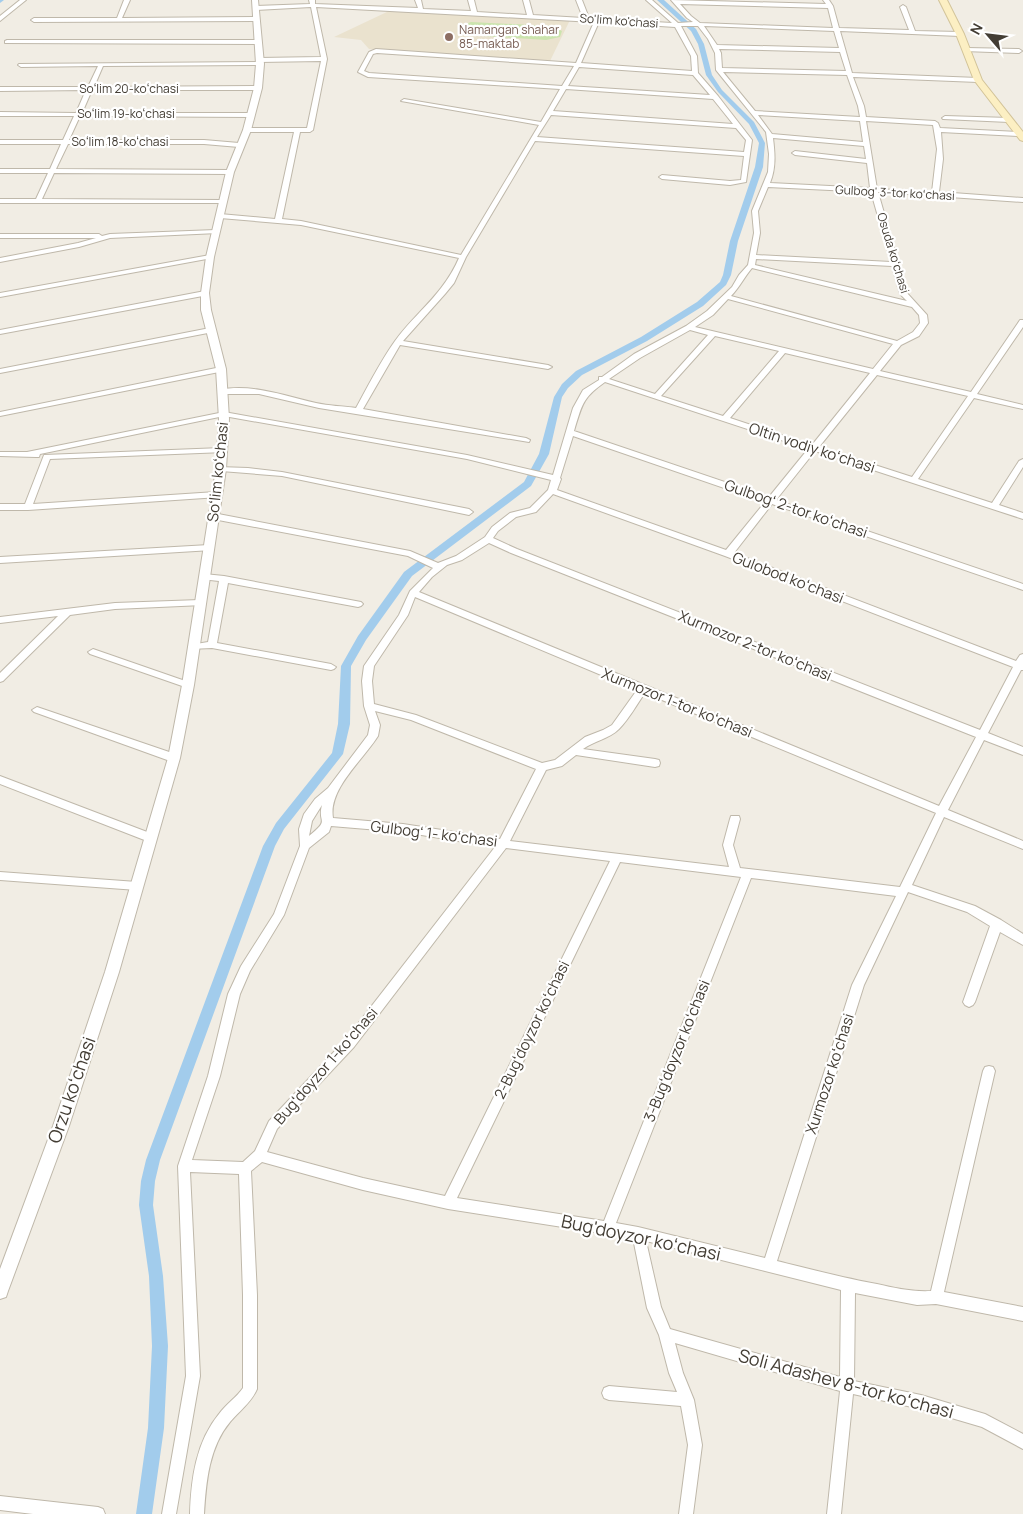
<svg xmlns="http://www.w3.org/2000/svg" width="1023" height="1514" viewBox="0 0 1023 1514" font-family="Manrope,sans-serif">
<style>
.education{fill:#eae2ce}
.green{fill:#cbe4ae}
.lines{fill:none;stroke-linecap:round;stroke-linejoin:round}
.canal{fill:#a2ccec;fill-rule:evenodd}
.minor-casing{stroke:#bfb8aa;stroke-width:2}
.tertiary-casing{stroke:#bfb8aa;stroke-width:2}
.secondary-casing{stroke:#d2c398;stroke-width:2}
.minor{fill:#fff;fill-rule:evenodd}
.tertiary{fill:#fff;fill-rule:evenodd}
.secondary{fill:#fcefc3;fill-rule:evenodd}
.education-dot{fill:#8d6e63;stroke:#fff;stroke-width:2}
.labels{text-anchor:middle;stroke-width:4.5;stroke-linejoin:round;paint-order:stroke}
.far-street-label{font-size:12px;fill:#433d34;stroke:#fff}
.far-education-label{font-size:12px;fill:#785e54;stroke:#fff;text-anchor:start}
.street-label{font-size:15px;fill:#433d34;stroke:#fff}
.near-street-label{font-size:18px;fill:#433d34;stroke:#fff}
</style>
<rect width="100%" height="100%" fill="#f1ede4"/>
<path class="education" d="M389 11 570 20 550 61 369 49 361 40 334 37Z"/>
<path class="green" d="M471 22 551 26 562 31 560 37 546 40 469 35 460 31 463 25Z"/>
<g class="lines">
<g class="canal">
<path d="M0 0H4L0 3Z"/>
<path d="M657 0H664L696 29 704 44 712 75 722 90 754 122 765 143 763 167 738 241 731 275 726 285 703 306 647 341 582 375 568 388 562 397 549 454 531 486 412 576 366 640 351 666 350 724 343 754 284 829 275 846 160 1160 155 1181 153 1205 163 1276 168 1346 164 1428 152 1514H136L148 1428 152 1346 149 1276 139 1205 141 1181 146 1160 263 846 276 823 332 753 338 724 341 666 358 636 404 572 524 482 539 454 554 397 562 384 576 371 641 337 697 302 720 282 723 275 730 241 755 167 759 143 749 124 718 92 706 75 698 44 691 31Z"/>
</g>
<defs>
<g id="minor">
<path d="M20 0H26L0 21V16Z"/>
<path d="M124 0H130L122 18 255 17 258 19 255 21 34 22 31 20 34 18H117Z"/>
<path d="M309 0H315V4L418 8 415 0H421L423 9 471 11 468 0H474L477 12 527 15 523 0H529L533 15 583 18 576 0H582L589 18 598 17 601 19 672 23 646 0H652L678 23 693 22 687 18 671 0 826 4 823 0H829L833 6 839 28 909 30 900 7 903 5 906 7 915 31 960 32 963 34 960 36 840 31 852 73 978 78 981 80 978 82 853 77 864 106 866 117 935 121 938 123 940 128 1020 132 1023 134 1020 136 941 132 943 159 939 192 1023 198V202L878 192 898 262 900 264 899 266 907 293 927 315 928 323 919 336 901 345 880 371 971 392 1020 320H1023V327L977 394 1023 405V409L974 398 918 479 992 503 1019 461 1023 459V467L999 505 1023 513V519L815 451 776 500 1023 584V590L772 504 734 553 1016 661 1020 655 1023 654V670H1021L988 733 1023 747V755L984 740 948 810 1023 841V849L944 817 912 885 975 906 1001 920 1023 934V945L1000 932 975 1002 973 1005 969 1007 965 1005 963 1002 990 926 967 912 908 892 864 985 777 1261C810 1269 843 1278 877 1284 895 1288 912 1292 931 1291L983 1071 985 1067 989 1066 993 1067 995 1071 944 1292 1023 1307V1321L936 1304 917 1305 855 1293 854 1381 921 1395 985 1414 1023 1434V1449L982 1427 921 1409 853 1394 841 1514H827L840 1391 675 1343 683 1373 694 1400 702 1445 693 1514H679L688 1445 681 1406 609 1400 604 1398 602 1393 604 1388 609 1386 677 1392 669 1373 659 1335 647 1308 633 1238 448 1209 363 1190 262 1162 251 1171 257 1295V1389C251 1403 240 1410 230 1422 209 1447 206 1482 204 1514H190C191 1479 196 1442 219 1414 226 1404 236 1398 243 1388V1295L239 1174 190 1172 200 1376 176 1514H162L186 1376 178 1166 208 1076 228 994 241 966 274 914 300 846 299 829 304 814 315 799 328 788 368 735 370 725 364 706 362 681 364 666 399 615 410 591 433 568 408 556 213 519 209 516 213 513 410 551 438 563 456 556 485 537 492 527 510 513 530 508 548 490 551 480 467 459 224 416 40 454 39 457H36L0 456V452H27L224 412 467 455 553 475 573 408 583 390 599 380V377H602L634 354 686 326 707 311 732 287 739 275 748 265 754 233 752 211 768 172 769 154 766 132 716 70 715 53 708 39 698 26H681L697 56 698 73 718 96 752 140 746 182 730 185 662 179 659 177 662 175 730 181 741 180 744 156 535 141 466 257 454 283 445 294 403 341 548 365 552 367 548 369 400 345 363 409 526 438 530 440 529 442 319 408 259 394H219V390C252 383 284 396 316 403 329 406 343 406 356 408 368 386 380 362 395 341 417 311 443 295 459 258L301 225 220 218 217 216 220 214 275 219 294 132H247L244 130 247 128H307L321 61 259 62 256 60 259 58 321 57 311 7 256 10 253 8 256 6 310 4ZM680 4 828 8 833 28 700 23 691 16ZM316 7 594 22 576 63 376 49 369 52 358 72 368 77 560 89 541 122 404 99 401 101 539 125 461 255 301 221 282 219 300 132H310L313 130 327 59ZM599 22 675 27 691 56 692 71 581 63ZM704 26 834 31 839 48 717 45ZM719 49 840 52 846 71 722 68 721 53ZM377 53 574 66 562 86 369 73 364 71 373 54ZM579 67 693 75 710 95 568 86ZM723 72 847 75 858 106 860 117 755 111ZM566 89 713 99 733 124 553 111ZM551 115 736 128 746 140 744 152 537 137ZM758 115 860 121 863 142 772 134ZM866 121 933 125 937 149 932 192 877 189ZM773 138 864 146 866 159 795 151 792 153 795 155 867 163 870 188 770 183C776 168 775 154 773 138ZM768 187 871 192 891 262 756 255 760 233 758 211ZM756 259 892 266 900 294 907 301 755 265ZM752 268 912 307 919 315 920 323 913 332 897 341 731 296C740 287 744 277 752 268ZM728 299 893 344 873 369 695 327 713 315ZM690 330 708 335 655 394 609 379 640 358ZM715 336 779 351 723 416 661 396ZM785 353 870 373 812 445 730 418ZM877 375 968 396 912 477 819 447ZM605 382 808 449 769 497 574 431C582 405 582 398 605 382ZM573 436 765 502 726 550 557 490 561 479 560 478ZM553 494 725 556 1013 667 980 730 517 549 493 538 498 531 516 517 536 512ZM489 543 511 553 976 737 939 806 419 592 432 577 447 565 462 560ZM415 597 637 690 612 725 603 730 585 737 555 760 542 763 416 715 374 704 372 681 374 666 408 615ZM645 693 936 813 900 887 740 868 733 845 740 819 739 816H731L730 819 723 845 729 867 510 841 546 770 562 766 576 755 655 767 659 766 660 763 659 760 655 759 583 749C594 741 609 739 619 729 629 719 637 704 645 693ZM375 711 411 720 536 769 500 839 403 824 333 818C328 789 363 760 378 736L380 725ZM322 805C317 824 331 818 309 836L312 821ZM331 826 403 832 495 847 346 1039 269 1121 255 1151 243 1162 192 1160 220 1076 240 994 250 971 284 915 309 848 329 832ZM506 848 610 861 445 1196 363 1178 267 1152 277 1129 354 1047ZM620 862 741 877 604 1221 457 1198ZM751 878 896 896 852 985 765 1258 638 1227 616 1223ZM646 1241 841 1290 840 1377 670 1329 661 1307Z"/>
<path d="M7 40H257L260 42 257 44 5 43V41Z"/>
<path d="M966 48 1019 49 1022 51 1019 53 964 51 963 50Z"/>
<path d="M260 62 263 64 262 65 103 66 94 87 258 86 261 88 258 90H92L82 113H251L254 115 251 117 80 116 69 140H204L239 143 242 145 239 147 204 144H68L56 169 230 170 233 172 230 174 54 173 42 199 222 200 224 201V203H0V199H36L48 173H0V169H50L61 144H0V140H63L74 116H0V112L76 113 86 90 0 91V87H88L98 66 21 67 18 65 19 64Z"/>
<path d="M945 116 1009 118 1012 120 1009 122 943 119 942 118Z"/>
<path d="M216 230 219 232 218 233 110 238 79 247 0 262V258L78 243 96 238H0V234H99L102 236 110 234Z"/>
<path d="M210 255 212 256V258L0 297V293Z"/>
<path d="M205 291H208V295L0 334V330Z"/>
<path d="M210 328H213V332L0 373V369Z"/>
<path d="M221 367H224V371L0 416V412Z"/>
<path d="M222 448 226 450 225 452 50 459 33 504 216 492 219 493V497L28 510H0V504H25L44 455Z"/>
<path d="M218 467 248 468 282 472 469 509 473 512 469 515 282 476 221 471H218Z"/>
<path d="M209 545 212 546 213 548 212 550 0 563V557Z"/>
<path d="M204 574 224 576 361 602 363 604 361 606 358 607 228 583 217 643 331 664 336 667 334 669 331 670 212 648 190 649 188 647 190 645 208 642 219 581 201 579 200 577Z"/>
<path d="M200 600 203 601 205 603 203 605 115 609 70 615 3 681 0 682V673L58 616 0 623V617L115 603Z"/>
<path d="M93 649 191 683 193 685 188 688 185 687 90 654 88 652Z"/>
<path d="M37 707 178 755 179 758 174 762 170 761 34 712 32 710Z"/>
<path d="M0 776 155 835 156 838 155 841H147L0 784Z"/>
<path d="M0 872 137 882 141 883 142 886 141 889 137 890 0 880Z"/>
<path d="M0 1496 98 1507 103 1509 105 1514H33L0 1510Z"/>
</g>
<path id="tertiary" d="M252 0H258L264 64 262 88 251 130 234 172 214 257 209 293 211 310 226 369 229 419 226 469 194 685 180 758 119 972 69 1126 8 1291 6 1297 0 1299V1269L53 1126 105 972 168 758 182 685 216 469 219 419 216 369 201 310V293L206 257 226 172 243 130 254 88 256 64Z"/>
<path id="secondary" d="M939 0H947L964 34 982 80 1023 132V141L1020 140 974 80 956 34Z"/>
</defs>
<use href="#minor" class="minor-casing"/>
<use href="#tertiary" class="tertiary-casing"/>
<use href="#secondary" class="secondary-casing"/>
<use href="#minor" class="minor"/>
<use href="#tertiary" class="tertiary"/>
<use href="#secondary" class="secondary"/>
</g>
<circle class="education-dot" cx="449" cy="37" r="5"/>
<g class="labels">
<g class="far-street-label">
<text transform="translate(619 21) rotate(4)" y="4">So'lim ko'chasi</text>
<text x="129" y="93">Soʻlim 20-koʻchasi</text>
<text x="126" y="118">Soʻlim 19-koʻchasi</text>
<text x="120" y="146">Soʻlim 18-koʻchasi</text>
<text transform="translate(895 193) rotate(3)" y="4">Gulbog' 3-tor koʻchasi</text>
<text transform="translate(893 253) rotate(73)" y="4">Osuda koʻchasi</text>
</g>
<g class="far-education-label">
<text x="459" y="34">Namangan shahar<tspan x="459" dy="14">85-maktab</tspan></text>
</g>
<g class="street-label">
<text transform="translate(812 448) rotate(18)" y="5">Oltin vodiy koʻchasi</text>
<text transform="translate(218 472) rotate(-84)" y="5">Soʻlim koʻchasi</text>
<text transform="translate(796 509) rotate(19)" y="5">Gulbogʻ 2-tor koʻchasi</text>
<text transform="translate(788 578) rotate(21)" y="5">Gulobod koʻchasi</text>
<text transform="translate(755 646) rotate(22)" y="5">Xurmozor 2-tor koʻchasi</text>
<text transform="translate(677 703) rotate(22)" y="5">Xurmozor 1-tor koʻchasi</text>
<text transform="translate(434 834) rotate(7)" y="5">Gulbogʻ 1- koʻchasi</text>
<text transform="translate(532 1030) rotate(-64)" y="5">2-Bugʻdoyzor koʻchasi</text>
<text transform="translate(677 1051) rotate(-68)" y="5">3-Bugʻdoyzor koʻchasi</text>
<text transform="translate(326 1066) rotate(-49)" y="5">Bugʻdoyzor 1-koʻchasi</text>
<text transform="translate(830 1074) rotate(-72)" y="5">Xurmozor koʻchasi</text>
</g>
<g class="near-street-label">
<text transform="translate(72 1090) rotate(-71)" y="6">Orzu koʻchasi</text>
<text transform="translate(641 1238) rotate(12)" y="6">Bug'doyzor koʻchasi</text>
<text transform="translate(846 1384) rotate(15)" y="6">Soli Adashev 8-tor koʻchasi</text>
</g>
</g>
<g transform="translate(988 35) rotate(298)" stroke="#ffffff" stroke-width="4" paint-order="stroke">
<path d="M0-4L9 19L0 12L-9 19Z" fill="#433d34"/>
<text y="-8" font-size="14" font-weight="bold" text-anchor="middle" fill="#433d34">N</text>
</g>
</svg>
